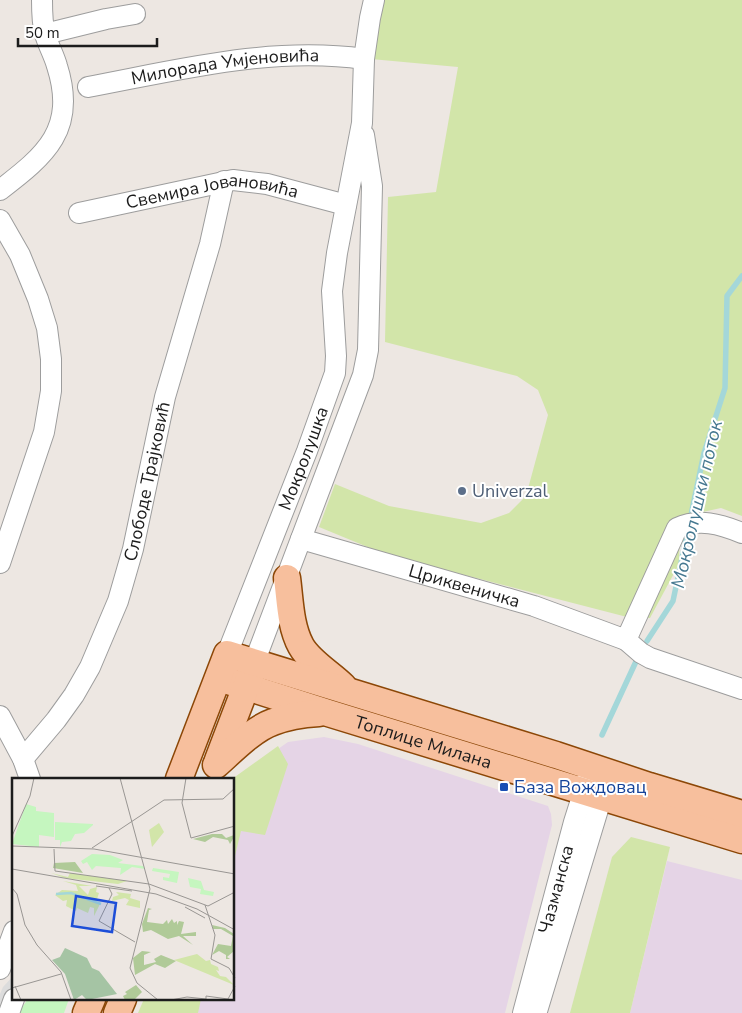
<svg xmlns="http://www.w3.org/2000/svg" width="742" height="1013" viewBox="0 0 742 1013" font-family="'Nunito Sans',sans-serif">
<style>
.industrial{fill:#e5d4e6}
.grass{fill:#d2e5a9}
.park{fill:#c5f6bf}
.parking{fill:#dcdcdc}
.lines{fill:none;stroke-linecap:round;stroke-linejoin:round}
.stream{stroke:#a4d7d9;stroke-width:5.5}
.minor-casing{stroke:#9d9d9d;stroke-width:22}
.major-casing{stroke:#8c4707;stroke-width:29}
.minor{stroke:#fff;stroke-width:20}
.major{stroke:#f7bf9d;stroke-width:26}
.service-dot{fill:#5c6f8a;stroke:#fff;stroke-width:2}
.transit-dot{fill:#1a4fb4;stroke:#fff;stroke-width:2}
.labels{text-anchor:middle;stroke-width:4;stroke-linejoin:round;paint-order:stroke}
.street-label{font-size:18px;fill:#1c1c1c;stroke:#fff}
.service-label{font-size:18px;fill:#4e5e75;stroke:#fff;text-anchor:start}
.transit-label{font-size:18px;fill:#164399;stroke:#fff;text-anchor:start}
.water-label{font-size:19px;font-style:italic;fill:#457890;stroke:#fff}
.inset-river{fill:none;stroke:#a4d7d9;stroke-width:2.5}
.inset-road{fill:none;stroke:#999693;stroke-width:1}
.view{fill:#1d4ed8;fill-opacity:0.15;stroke:#1d4ed8;stroke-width:2.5}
.inset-edge{fill:none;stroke:#1c1c1c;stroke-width:2.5}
</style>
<rect width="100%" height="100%" fill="#ede7e2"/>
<g class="industrial">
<path d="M324 737 358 744 548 806 551 814 552 825 505 1013H178L181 999H234V790L237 778 288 742Z"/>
<path d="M667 861 742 880V1013H630Z"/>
</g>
<g class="grass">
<path d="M382 0H742V516L721 508 680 517 679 564 650 618 627 617 387 555 319 527 335 484 389 506 481 523 509 513 526 496 548 415 538 390 517 376 385 342 388 197 436 192 458 67 371 59Z"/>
<path d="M278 746 288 764 265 835 241 831 234 860V779H232Z"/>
<path d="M631 837 670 847 630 1013H570L612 857Z"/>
<path d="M144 999H201L198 1013H138Z"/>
</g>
<path class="park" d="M28 999H69L64 1013H18Z"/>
<path class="parking" d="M14 975V997L0 1013V994L3 987Z"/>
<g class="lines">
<g class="stream">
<path d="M647 641 673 601 704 453 725 388 727 296 742 276"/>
<path d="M602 735 639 655"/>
</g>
<defs>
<g id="minor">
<path d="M45 34 106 19 135 14"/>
<path id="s1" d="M88 87C179 70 271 46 364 59"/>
<path d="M0 190C46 155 77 129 57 66 54 55 48 45 45 34 42 23 42 11 42 0"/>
<path id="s2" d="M79 213 233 180 267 184 346 205"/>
<path d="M0 220 20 255 38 299 47 328 51 359V391L44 432 0 563"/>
<path id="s3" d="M301 539 534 606 626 640 677 528C699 518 720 524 742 533"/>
<path d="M626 640 641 653 650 658 742 689"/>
<path id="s4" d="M227 654 307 451 335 373 336 356 332 291 337 253 362 123 364 59 370 18 374 0"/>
<path d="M254 663 363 375 368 350 372 186 364 135"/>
<path d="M0 716 23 759 30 779"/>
<path id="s5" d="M23 759 56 720 74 695 90 667 118 601 133 549 165 397 210 244 224 181"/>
<path d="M0 969 14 931"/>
<path d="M537 1011 606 783"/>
<path d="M9 1013 14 999"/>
<path id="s6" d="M523 1013 574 822 588 778"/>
</g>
<g id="major">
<path d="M287 578C290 600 290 626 301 646 310 662 330 673 343 686"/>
<path id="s7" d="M219 678 328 713 742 840"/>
<path d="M218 760 252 671"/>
<path d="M216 765C232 751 253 729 273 722 288 716 303 714 319 713"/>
<path d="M179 779 227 654 556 755 649 786 742 814"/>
<path d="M86 1013 92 999"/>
<path d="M117 1013 123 999"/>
</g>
</defs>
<use href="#minor" class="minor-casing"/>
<use href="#major" class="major-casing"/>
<use href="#minor" class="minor"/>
<use href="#major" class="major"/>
</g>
<circle class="service-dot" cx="462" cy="491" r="5"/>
<rect class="transit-dot" x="499" y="782" width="10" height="10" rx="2.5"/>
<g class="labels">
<g class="street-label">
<text dy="6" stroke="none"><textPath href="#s1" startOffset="139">Милорада Умјеновића</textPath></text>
<text dy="6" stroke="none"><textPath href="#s2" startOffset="136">Свемира Јовановића</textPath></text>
<text dy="6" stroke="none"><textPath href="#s4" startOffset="210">Мокролушка</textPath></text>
<text dy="6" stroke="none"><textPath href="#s5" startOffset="309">Слободе Трајковић</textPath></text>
<text dy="6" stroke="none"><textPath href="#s3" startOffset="170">Цриквеничка</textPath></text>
<text dy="6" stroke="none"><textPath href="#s7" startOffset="214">Топлице Милана</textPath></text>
<text dy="6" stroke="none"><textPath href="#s6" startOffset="128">Чазманска</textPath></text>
</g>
<g class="service-label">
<text x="472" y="497">Univerzal</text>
</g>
<g class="transit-label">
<text x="514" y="793">База Вождовац</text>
</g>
<g class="water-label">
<text transform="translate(696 504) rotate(-77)" y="7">Мокролушки поток</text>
</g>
</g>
<g transform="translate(12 778)">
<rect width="222" height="222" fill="#ede7e2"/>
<path d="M147 45 152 54 140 69 137 52ZM39 95 56 99 58 95 115 103 106 106 53 100ZM51 103 80 108H67L76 117 78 111 85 109 84 114 87 115 84 124 88 126 82 138V130L78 129 76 135 65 130 64 133 54 128 55 122 51 123 43 117 50 112 66 113 64 107ZM104 114 119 116 118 120 128 123V130L114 127 117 122 113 120 100 123 101 119 107 117ZM185 176 194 183 198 182 199 186 206 189 207 193 204 192 208 198 214 199 222 207 162 182Z" fill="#d2e5a9"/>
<path d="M200 56H210L214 60 222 57V59L218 66 216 62 201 59 193 64 181 61ZM63 84 71 95 41 90 42 85ZM136 130 140 131 137 132 135 144 151 146 155 142 156 146 160 141 162 145 165 143V147L167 143 172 144 169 156 184 154V158H171L181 167 167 158 156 161 139 152 131 154 130 146ZM200 147 213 150 222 156V173L215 179 218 181H214V177L207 173 200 177 206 166 219 168 221 158 209 151H201ZM130 173 139 174 132 177V187L144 184 142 181 149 177 164 183 153 190 143 186 123 197 121 180ZM124 207 130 214 122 222H113L111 218 115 216 113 214Z" fill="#b0ca98"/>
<path d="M53 170 75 180 80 190 87 193 105 216 75 222 70 217 62 222 53 196 40 182 48 179Z" fill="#a5c4a4"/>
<path d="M14 26 24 29V33L42 35V59L27 57V69L0 66ZM43 44 81 46V47L72 55 63 56 59 63 50 64 48 69V62H43ZM80 76 98 77 111 82 106 85 131 88 133 91 120 89 108 97 109 90 84 88 80 92 75 84 71 86 69 83ZM141 90 167 94 165 105 151 102V99L157 100 158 96 140 93ZM176 100 189 103 192 112 202 114 201 118 188 116 189 111 178 109Z" fill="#c5f6bf"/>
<path class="inset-river" d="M44 116 59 115 89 126"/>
<path class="inset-road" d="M108 0 138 111 118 190 125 205 146 222M174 0 170 25 179 60 223 48M0 58 18 18 22 0M0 68 82 71 223 96M80 70 152 22 211 21 223 10M42 71 43 93 137 106 196 128 223 114M0 91 144 116 185 131 223 152M84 108 120 113M0 110 5 116 13 147 25 167 49 194 59 222M97 110 100 116 87 143 123 164M193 127 203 157 199 181 217 190 223 200M173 129 193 140M3 208 9 222M0 210 49 196M159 222 175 219 194 221V218L216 221 223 208"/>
<path class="view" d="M64 118 104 125 100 154 60 148Z"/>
<rect width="222" height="222" class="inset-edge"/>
</g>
<path d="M18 38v8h139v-8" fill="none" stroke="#1c1c1c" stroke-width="2.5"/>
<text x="25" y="38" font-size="15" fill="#1c1c1c" stroke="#ffffff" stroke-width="4" paint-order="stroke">50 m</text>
</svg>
